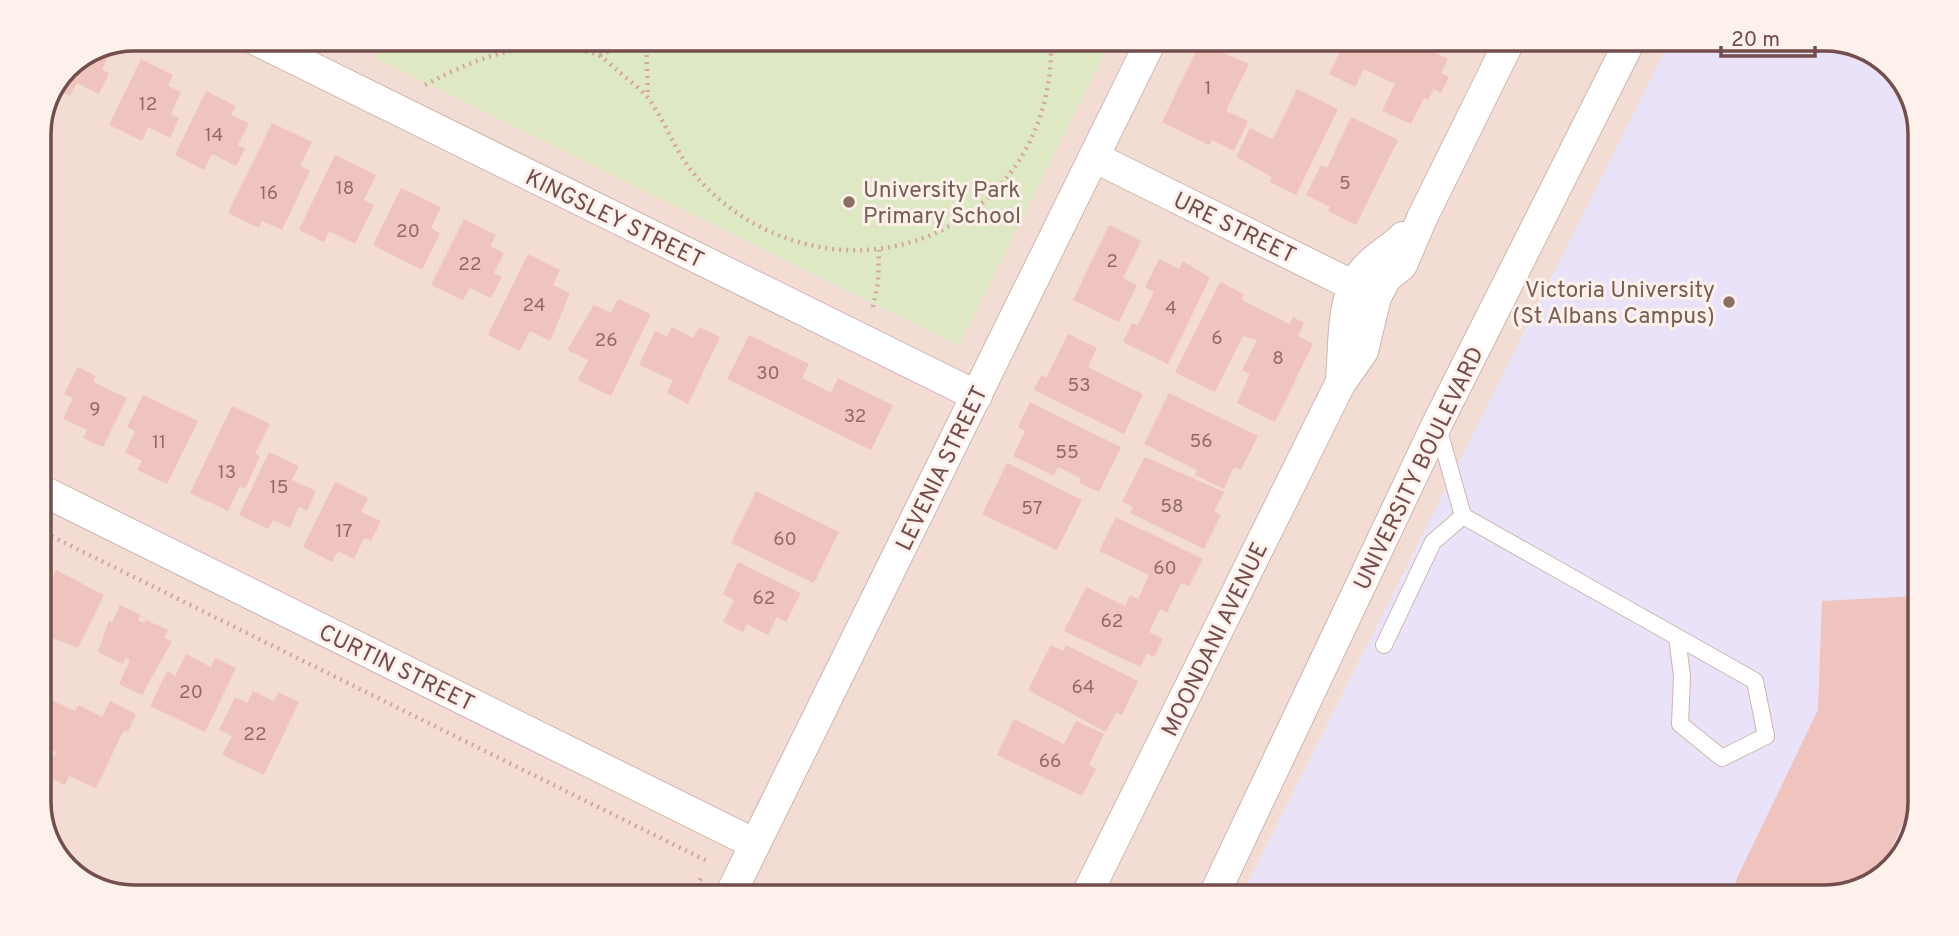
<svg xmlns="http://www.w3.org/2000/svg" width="1959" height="936" viewBox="0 0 1959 936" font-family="Overpass,sans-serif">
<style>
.residential{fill:#f3dcd4}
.education{fill:#e9e2f8}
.green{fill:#dee8c5}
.building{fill:#efc3be}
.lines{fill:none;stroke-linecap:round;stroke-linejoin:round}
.lane-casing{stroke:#cfb4af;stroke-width:18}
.street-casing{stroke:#cfb4af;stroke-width:32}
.path{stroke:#d4a6a2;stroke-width:4.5;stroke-dasharray:2 5;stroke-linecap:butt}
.lane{stroke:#fff;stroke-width:16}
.street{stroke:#fff;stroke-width:30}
.education-dot{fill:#8d6e63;stroke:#fef1ec;stroke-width:2.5}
.labels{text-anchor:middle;stroke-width:6;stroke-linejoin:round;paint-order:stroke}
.number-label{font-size:19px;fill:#926b68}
.education-label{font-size:23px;fill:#785e54;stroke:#fef1ec;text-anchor:start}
.street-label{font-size:23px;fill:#734e4c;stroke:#fef1ec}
.rim{fill:none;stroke:#734e4c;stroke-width:3.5}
</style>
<rect width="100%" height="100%" fill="#fbece6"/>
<path class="residential" d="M134 39 1668 45 1242 895 97 890 58 860 39 808V128L67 66Z"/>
<path class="education" d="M1668 45 1862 46 1904 81 1920 128 1913 839 1878 881 1825 897 1242 895Z"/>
<path class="green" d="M384 40 1110 43 959 346 375 58Z"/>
<g class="building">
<path d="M1200 43 1249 64 1226 111 1248 121 1234 151 1212 140 1209 145 1162 122Z"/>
<path d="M1344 44H1418L1448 59 1441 73 1449 77 1441 93 1434 89 1428 100 1424 98 1411 124 1382 111 1395 84 1364 69 1355 87 1329 74Z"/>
<path d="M112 47 102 70 109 73 99 94 77 83 70 96 56 89 67 66Z"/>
<path d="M141 59 173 75 168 86 181 92 171 114 179 118 170 138 148 127 142 141 109 125Z"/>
<path d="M1297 89 1338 109 1296 195 1270 182 1272 177 1236 157 1250 128 1273 139Z"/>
<path d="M206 91 236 106 231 115 249 123 238 145 245 149 236 166 212 154 204 170 175 155Z"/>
<path d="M1351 117 1398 140 1356 225 1328 211 1330 207 1306 195 1321 165 1327 168Z"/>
<path d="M272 123 312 142 300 166 310 171 282 230 262 221 259 228 228 213Z"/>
<path d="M335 155 376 175 364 200 374 205 355 244 329 231 324 242 299 230Z"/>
<path d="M401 188 441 207 431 228 440 233 422 270 373 245Z"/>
<path d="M464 219 496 235 490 246 504 253 494 273 502 277 491 298 470 288 463 300 431 285Z"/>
<path d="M1109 225 1141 241 1123 278 1137 285 1119 322 1073 300Z"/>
<path d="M528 254 560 270 553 285 570 293 550 341 530 331 520 351 488 335Z"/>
<path d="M1159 259 1179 269 1183 261 1210 278 1168 364 1123 342 1132 323 1138 325 1154 292 1145 287Z"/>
<path d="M1220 282 1244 294 1242 300 1289 324 1293 317 1304 323 1298 336 1313 344 1275 422 1237 403 1250 374 1242 370 1257 340 1243 336 1215 392 1175 372Z"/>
<path d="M618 299 651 314 611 396 578 380 588 360 567 350 594 305 611 313Z"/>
<path d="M672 327 693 338 699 327 720 337 688 404 667 393 673 380 639 365 655 331 667 337Z"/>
<path d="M1068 334 1097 348 1088 367 1143 394 1124 434 1034 390 1041 375 1046 378Z"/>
<path d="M749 335 809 364 802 378 831 393 838 378 893 405 871 450 727 379Z"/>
<path d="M78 367 96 376 93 382 127 398 103 447 83 438 87 430 63 419 73 398 64 394Z"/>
<path d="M1169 393 1258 436 1241 470 1234 467 1224 489 1195 475 1197 470 1144 444Z"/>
<path d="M143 395 198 421 167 484 137 470 142 461 125 452 135 431 127 427Z"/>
<path d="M1030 402 1121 447 1099 492 1079 483 1081 478 1058 467 1054 476 1013 456 1025 431 1018 427Z"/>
<path d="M232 406 270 424 255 454 260 456 245 489 240 486 228 511 190 493Z"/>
<path d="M269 452 299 466 292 480 316 491 307 511 299 507 290 528 273 520 268 529 239 515Z"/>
<path d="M1145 457 1224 492 1214 511 1221 515 1204 549 1130 513 1133 507 1122 502Z"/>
<path d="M1007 463 1082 500 1057 550 982 514Z"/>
<path d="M335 482 368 498 361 512 381 521 371 541 364 538 354 559 338 551 332 562 303 547Z"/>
<path d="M756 491 839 532 814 583 731 543Z"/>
<path d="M1116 517 1203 559 1189 586 1181 583 1167 613 1160 609 1149 632 1163 639 1154 657 1147 653 1140 667 1064 631 1086 587 1125 606 1130 595 1138 599 1149 575 1099 551Z"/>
<path d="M738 562 801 593 786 622 777 617 768 635 747 624 743 632 723 622 734 600 723 594Z"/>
<path d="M56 570 104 595 78 648 51 637 52 635 39 628V596L49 575 53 577Z"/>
<path d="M1916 596 1913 810 1909 811 1875 882 1825 897H1733L1737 878 1818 710 1822 601Z"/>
<path d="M120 605 141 615 138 620 144 623 146 620 168 630 164 638 172 641 142 695 119 684 130 660 126 658 123 664 98 652 109 620 112 622Z"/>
<path d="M1051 645 1063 651 1066 645 1138 681 1122 715 1116 712 1106 732 1028 690Z"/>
<path d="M186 654 211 667 215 658 236 668 205 732 150 706 167 671 175 676Z"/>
<path d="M39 686 48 691 45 697 75 711 79 705 102 717 110 701 136 714 128 732 124 730 96 788 69 776 65 785 45 775 56 752 44 746 51 731 44 728 39 739Z"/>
<path d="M253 691 274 701 278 692 299 702 264 775 222 755 232 736 219 730 235 697 247 703Z"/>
<path d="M1014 719 1064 744 1076 721 1104 734 1089 765 1096 769 1082 796 997 755Z"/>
</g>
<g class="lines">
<defs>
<g id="lane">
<path d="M1438 427 1463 516 1755 681 1766 736 1722 758 1680 724 1682 676 1677 637"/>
<path d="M1384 645 1433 542 1463 516"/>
</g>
<g id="street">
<path d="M254 39 977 396"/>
<path d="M1094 157 1376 297"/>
<path d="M1341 377C1345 341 1339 297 1366 268 1377 256 1392 248 1403 237"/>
<path d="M39 489 755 844"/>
<path d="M731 893 1150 43"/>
<path d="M1087 894 1340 384 1363 351 1376 297 1386 278 1402 265 1422 218 1508 44"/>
<path d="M1214 895 1437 424 1628 45"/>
</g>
</defs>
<use href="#lane" class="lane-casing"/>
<use href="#street" class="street-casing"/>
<g class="path">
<path d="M646 41 648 97"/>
<path d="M600 55 632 41"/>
<path d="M425 85C480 56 534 35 596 54 604 57 611 65 617 70 627 79 640 88 648 98 666 122 675 152 695 175 714 198 743 220 771 232 909 293 1055 194 1051 42"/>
<path d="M873 307 878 283 879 250"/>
<path d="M39 530 709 862"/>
<path d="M694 893 702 876"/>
</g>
<use href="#lane" class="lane"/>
<use href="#street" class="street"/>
</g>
<g class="education-dot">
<circle cx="849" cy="202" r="7"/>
<circle cx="1729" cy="302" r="7"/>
</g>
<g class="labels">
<g class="number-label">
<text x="1208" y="94">1</text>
<text x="148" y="110">12</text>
<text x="214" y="141">14</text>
<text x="1345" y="189">5</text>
<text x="345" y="194">18</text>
<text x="269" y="199">16</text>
<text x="408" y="237">20</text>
<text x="1112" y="267">2</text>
<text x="470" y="270">22</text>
<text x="534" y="311">24</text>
<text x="1171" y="314">4</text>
<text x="1217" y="344">6</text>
<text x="606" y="346">26</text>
<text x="1278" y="364">8</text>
<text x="768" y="379">30</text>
<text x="1079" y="391">53</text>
<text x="95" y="415">9</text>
<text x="855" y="422">32</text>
<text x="1201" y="447">56</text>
<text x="159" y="448">11</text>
<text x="1067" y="458">55</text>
<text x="227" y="478">13</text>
<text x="279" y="493">15</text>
<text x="1172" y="512">58</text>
<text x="1032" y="514">57</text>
<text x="344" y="537">17</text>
<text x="785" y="545">60</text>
<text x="1165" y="574">60</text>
<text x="764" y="604">62</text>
<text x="1112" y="627">62</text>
<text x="1083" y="693">64</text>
<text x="191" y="698">20</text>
<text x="255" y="740">22</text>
<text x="1050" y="767">66</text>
</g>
<g class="education-label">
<text x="863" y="197">University Park<tspan x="863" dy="26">Primary School</tspan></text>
<text x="1715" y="297" text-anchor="end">Victoria University<tspan x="1715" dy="26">(St Albans Campus)</tspan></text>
</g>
<g class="street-label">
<text transform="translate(615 218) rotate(26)" y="8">KINGSLEY STREET</text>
<text transform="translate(1235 227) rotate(26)" y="8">URE STREET</text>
<text transform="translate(941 468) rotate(-64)" y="8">LEVENIA STREET</text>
<text transform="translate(1418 468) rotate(-64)" y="8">UNIVERSITY BOULEVARD</text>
<text transform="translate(1214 639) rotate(-64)" y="8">MOONDANI AVENUE</text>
<text transform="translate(397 667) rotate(26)" y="8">CURTIN STREET</text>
</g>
</g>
<path d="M0 0H1959V936H0ZM134 51H1825A83 83 0 0 1 1908 134V802A83 83 0 0 1 1825 885H134A83 83 0 0 1 51 802V134A83 83 0 0 1 134 51Z" fill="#fef1ec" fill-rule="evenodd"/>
<path class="rim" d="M134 51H1825A83 83 0 0 1 1908 134V802A83 83 0 0 1 1825 885H134A83 83 0 0 1 51 802V134A83 83 0 0 1 134 51Z"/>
<path d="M1721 46v10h94v-10" fill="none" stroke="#734e4c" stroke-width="3.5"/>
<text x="1731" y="46" font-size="21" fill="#734e4c" stroke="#fef1ec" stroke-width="5" paint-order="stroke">20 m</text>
</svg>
